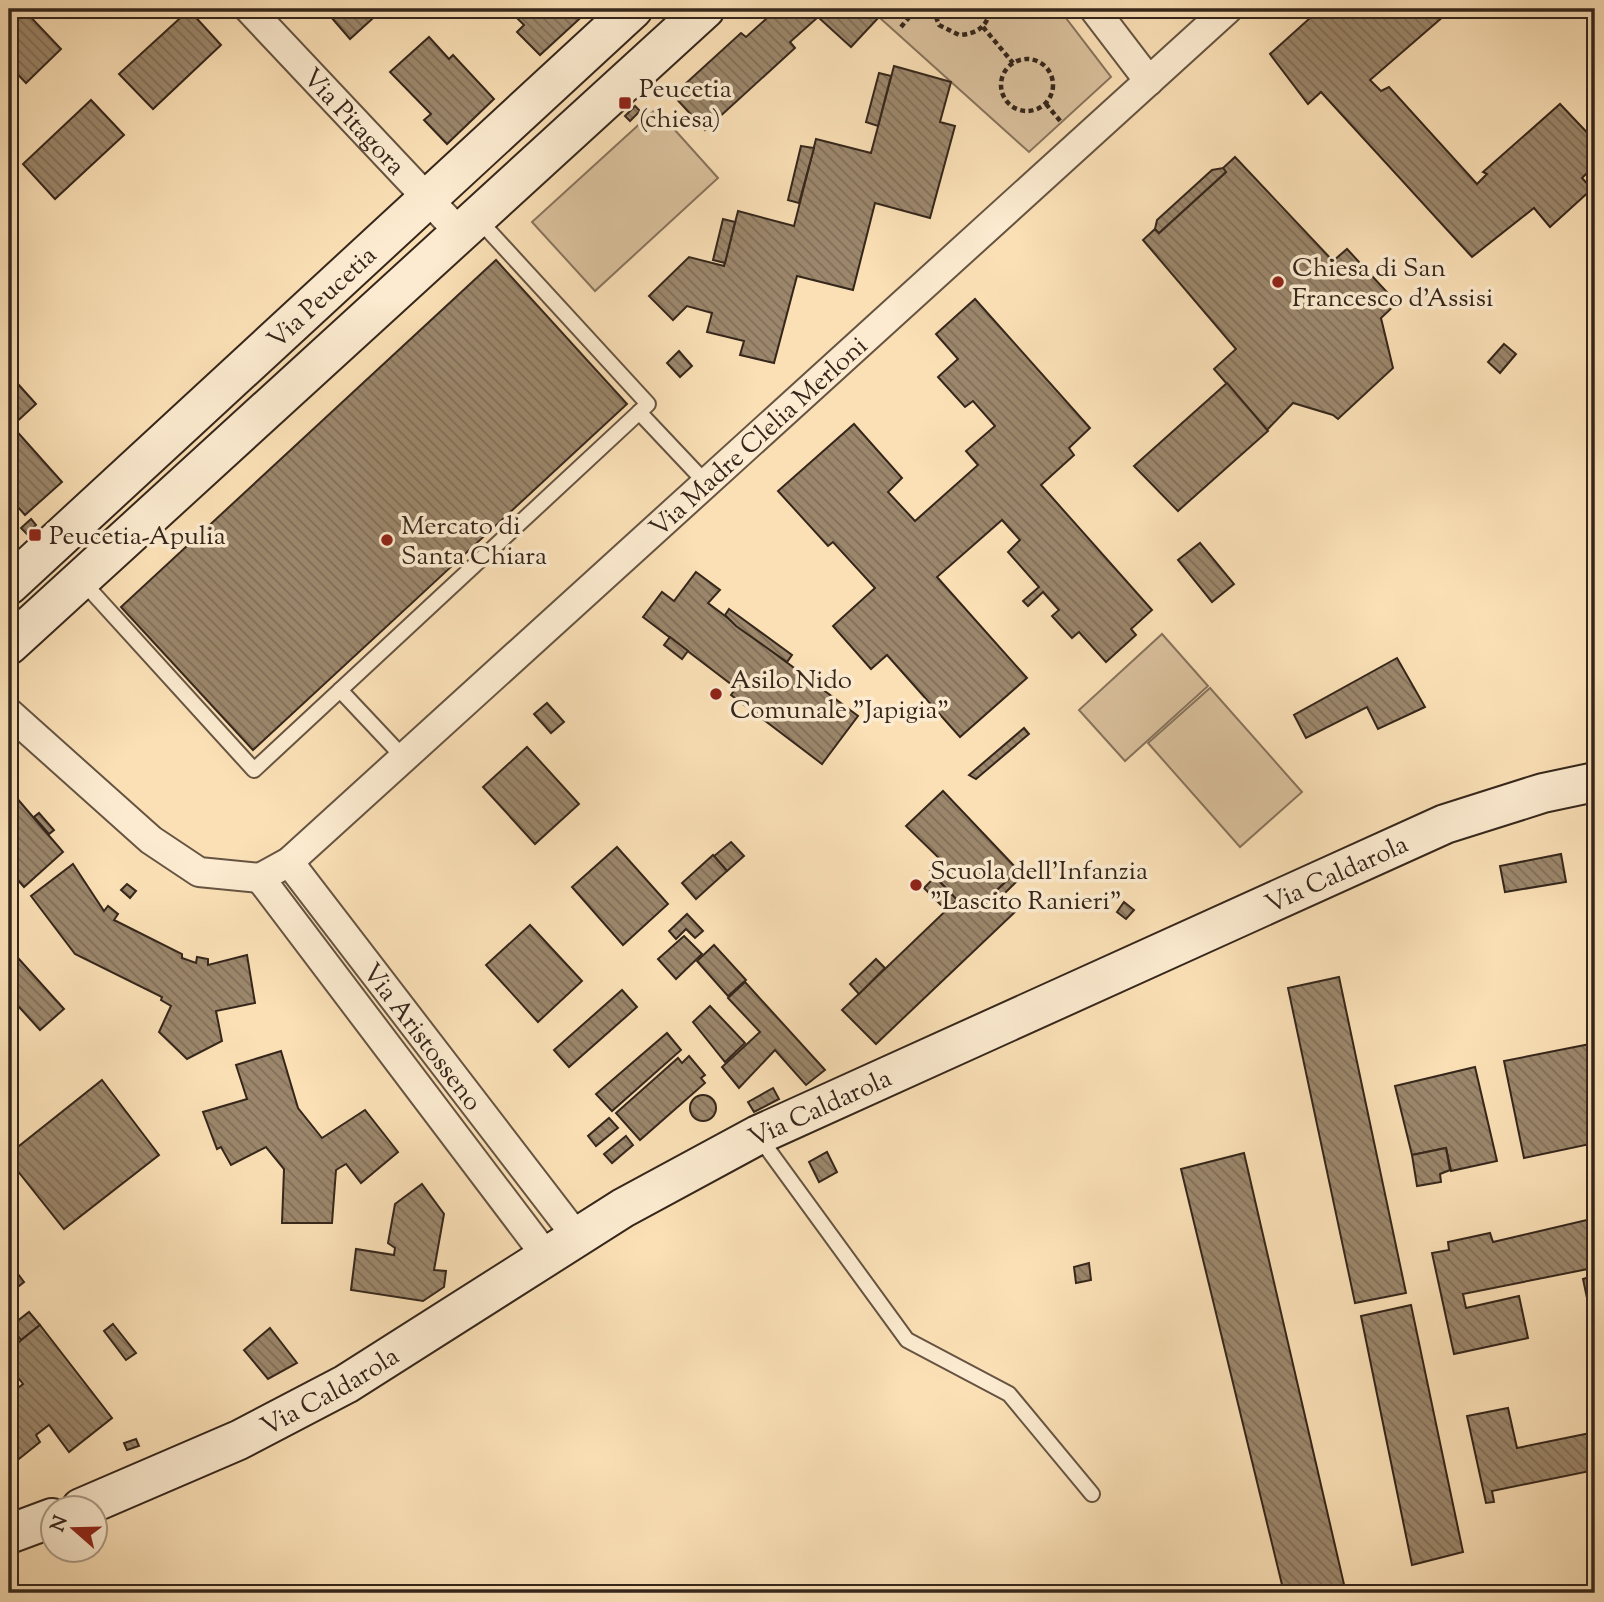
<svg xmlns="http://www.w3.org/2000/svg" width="1604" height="1602" viewBox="0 0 1604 1602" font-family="'Sorts Mill Goudy',serif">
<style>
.green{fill:#d9c09c;stroke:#87735c;stroke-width:2}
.building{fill:url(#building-back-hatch);stroke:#35261b;stroke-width:2}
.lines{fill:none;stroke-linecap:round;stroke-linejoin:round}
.lane-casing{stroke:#665442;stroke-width:18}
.street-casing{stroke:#665442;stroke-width:32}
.secondary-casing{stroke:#35261b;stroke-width:42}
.path{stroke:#35261b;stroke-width:4.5;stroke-dasharray:5 3.5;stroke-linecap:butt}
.lane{stroke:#fcebd0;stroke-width:14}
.street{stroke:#fcebd0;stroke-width:28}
.secondary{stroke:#fcebd0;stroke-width:38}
.poi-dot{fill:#8f2418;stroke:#fcebd0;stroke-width:2.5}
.labels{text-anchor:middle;stroke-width:7;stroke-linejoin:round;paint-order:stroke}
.poi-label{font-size:26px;fill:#35261b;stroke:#fcebd0;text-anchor:start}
.street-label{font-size:26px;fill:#35261b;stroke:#fcebd0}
</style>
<defs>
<pattern id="building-back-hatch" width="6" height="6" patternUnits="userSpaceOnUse" patternTransform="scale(1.75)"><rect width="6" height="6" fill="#9c876c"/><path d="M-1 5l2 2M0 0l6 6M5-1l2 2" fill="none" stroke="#806e58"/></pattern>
</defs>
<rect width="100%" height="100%" fill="#fbe0b6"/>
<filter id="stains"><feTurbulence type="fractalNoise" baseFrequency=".00286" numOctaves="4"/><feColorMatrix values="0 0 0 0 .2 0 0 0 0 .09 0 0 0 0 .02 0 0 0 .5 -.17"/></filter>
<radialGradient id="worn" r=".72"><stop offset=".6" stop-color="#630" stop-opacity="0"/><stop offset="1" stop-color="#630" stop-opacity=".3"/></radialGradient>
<g class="green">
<path d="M870 9H1059L1111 77 1029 152Z"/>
<path d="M656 109 718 178 595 291 532 222Z"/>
<path d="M1162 634 1208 686 1125 761 1079 710Z"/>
<path d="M1210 688 1302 792 1240 847 1148 743Z"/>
</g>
<g class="building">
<path d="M9 9H23L61 49 26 83 9 65Z"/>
<path d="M324 9H383L350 39Z"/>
<path d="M508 9H586L588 11 540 55 517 32 524 25Z"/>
<path d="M777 9H870L879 17 851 47 818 17 790 42 795 48 705 130 673 95 741 33 746 37Z"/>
<path d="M1320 9H1452L1370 80 1381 91 1389 87 1477 184 1487 174 1483 172 1560 104 1595 141V165L1582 178 1592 189 1550 227 1534 208 1472 257 1321 92 1308 104 1270 54Z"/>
<path d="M189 10 221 45 153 109 119 74Z"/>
<path d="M429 37 449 59 453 55 494 99 447 144 424 120 431 114 390 72Z"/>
<path d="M894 66 951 82 940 122 955 126 930 218 875 203 853 290 797 276 774 363 740 355 744 341 707 332 712 313 687 306 673 320 649 296 689 257 724 266 738 211 794 226 816 139 871 153Z"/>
<path d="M879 73 891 76 878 126 866 122Z"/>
<path d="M91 100 124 135 55 199 23 164Z"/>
<path d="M635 106 640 111 630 121 625 116Z"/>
<path d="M801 146 814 148 799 203 788 200Z"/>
<path d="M1235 157 1333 261 1347 249 1397 303 1381 318 1393 368 1338 419 1333 415 1293 403 1267 430 1214 369 1236 349 1143 240 1155 229 1159 233 1226 172 1223 168Z"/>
<path d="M1223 168 1226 172 1159 233 1155 229 1157 220 1212 170Z"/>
<path d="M723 219 735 222 725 263 713 260Z"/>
<path d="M496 260 627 404 253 750 121 607Z"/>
<path d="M975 299 1090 428 1069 448 1074 455 1041 485 1152 610 1131 629 1136 635 1106 662 1079 632 1072 638 1052 616 1059 610 1043 592 1028 606 1023 601 1039 587 1008 552 1020 540 1002 520 937 577 1027 678 960 737 887 655 871 669 833 626 875 588 833 542 828 546 778 491 854 424 902 478 888 492 915 521 978 465 966 451 995 426 973 401 965 407 938 377 958 359 936 334Z"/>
<path d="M1504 344 1516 354 1500 373 1488 362Z"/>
<path d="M679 351 692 366 680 377 667 363Z"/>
<path d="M9 374 36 404 12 426 62 482 25 515 9 497Z"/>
<path d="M1227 383 1268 431 1178 511 1134 466Z"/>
<path d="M31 519 36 525 27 534 21 528Z"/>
<path d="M1200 543 1234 584 1212 602 1178 560Z"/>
<path d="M696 572 720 590 708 603 858 716 822 764 731 695 736 688 643 617 662 592 674 601Z"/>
<path d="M729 609 792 655 787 662 736 626 725 615Z"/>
<path d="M670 637 688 651 682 659 664 645Z"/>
<path d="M1397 658 1425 707 1378 729 1367 707 1306 738 1294 715Z"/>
<path d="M547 703 564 722 551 733 534 714Z"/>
<path d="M1024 728 1029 734 976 779 969 775Z"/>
<path d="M527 747 579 804 535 844 483 787Z"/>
<path d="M9 789 63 852 24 887 9 870Z"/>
<path d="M943 791 1018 870 996 891 1016 911 876 1044 842 1010 957 900 930 871 941 860 906 826Z"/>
<path d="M39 813 54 830 49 834 34 817Z"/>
<path d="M731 842 744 856 727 871 714 856Z"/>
<path d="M617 847 668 904 623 945 572 887Z"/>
<path d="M1561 854 1566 882 1505 892 1500 866Z"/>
<path d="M713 855 727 871 696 899 682 883Z"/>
<path d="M73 864 104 911 108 906 118 914 114 920 182 954V958L196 963 197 957 208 959V965L247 955 255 1003 216 1011 222 1041 187 1059 159 1032 171 1006 161 1000 162 997 75 954 31 896Z"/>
<path d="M1014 874 1019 879 1002 896 996 891Z"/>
<path d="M935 877 957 900 946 910 924 888Z"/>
<path d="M127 884 136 891 130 898 121 890Z"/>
<path d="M1124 902 1134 910 1126 919 1117 912Z"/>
<path d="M687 914 703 931 695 938 686 929 676 939 669 931Z"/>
<path d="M530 925 582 981 538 1022 486 965Z"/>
<path d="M684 936 702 954 676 979 658 959Z"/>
<path d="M714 945 746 980 728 996 697 961Z"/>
<path d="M9 948 64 1009 40 1030 9 996Z"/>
<path d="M876 959 885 968 859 994 850 984Z"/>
<path d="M1339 977 1406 1293 1355 1303 1288 988Z"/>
<path d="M745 982 825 1070 806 1085 775 1050 739 1088 722 1067 760 1032 728 998Z"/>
<path d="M622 990 637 1007 569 1067 554 1050Z"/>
<path d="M710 1006 745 1043 725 1062 693 1022Z"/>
<path d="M667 1033 681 1050 612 1111 596 1094Z"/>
<path d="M1595 1043V1143L1524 1158 1504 1061Z"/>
<path d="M281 1051 298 1108 322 1138 365 1110 398 1152 361 1183 346 1164 336 1170 332 1223H282L284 1169 266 1147 231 1165 221 1147 217 1149 203 1112 247 1099 236 1065Z"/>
<path d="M689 1056 705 1075 701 1078 705 1083 640 1140 616 1113 678 1058 682 1063Z"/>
<path d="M1475 1067 1497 1161 1451 1171 1446 1148 1412 1155 1395 1086Z"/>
<path d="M102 1080 159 1155 64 1229 9 1160V1154Z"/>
<path d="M773 1088 779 1099 754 1112 748 1102Z"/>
<circle cx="703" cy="1108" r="13"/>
<path d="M609 1118 618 1128 596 1146 588 1136Z"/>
<path d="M626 1136 633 1145 612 1163 604 1154Z"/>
<path d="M1446 1148 1450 1170 1440 1174 1441 1182 1417 1186 1412 1155Z"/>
<path d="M827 1152 837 1172 819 1182 809 1162Z"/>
<path d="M1244 1153 1346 1593H1284L1181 1169Z"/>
<path d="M422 1184 444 1214 434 1270 446 1271 444 1287 423 1301 351 1290 356 1249 394 1255 395 1248 388 1243 395 1204Z"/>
<path d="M1595 1212V1336L1583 1279 1590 1277 1588 1269 1463 1294 1466 1308 1519 1296 1528 1338 1454 1354 1432 1253 1449 1250 1448 1242 1490 1233 1493 1242 1587 1220V1213Z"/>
<path d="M9 1262 24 1282 9 1294Z"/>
<path d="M1089 1263 1091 1280 1076 1283 1074 1267Z"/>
<path d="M1411 1305 1463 1552 1412 1565 1361 1316Z"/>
<path d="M29 1312 40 1325 21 1340 11 1326Z"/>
<path d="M113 1324 136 1353 126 1360 104 1331Z"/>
<path d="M40 1325 112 1418 69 1452 49 1425 36 1435 40 1442 9 1467V1395L23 1384 9 1366V1350Z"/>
<path d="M270 1328 297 1363 268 1379 244 1350Z"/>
<path d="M1508 1408 1517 1448 1595 1432V1470L1492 1491 1494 1502 1486 1503 1467 1416Z"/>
<path d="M136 1439 139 1446 127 1450 124 1443Z"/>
</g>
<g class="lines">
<defs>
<g id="lane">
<path d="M639 412 706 483"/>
<path d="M82 581 254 770 648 404 478 219"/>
<path d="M340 690 404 758"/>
<path d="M759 1137 907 1340 1009 1394 1092 1494"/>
</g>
<g id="street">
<path id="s1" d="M249 9 460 233"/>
<path d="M1094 9 1149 81"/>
<path id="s2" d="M9 713 151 840 199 872 260 878 289 862 1228 9"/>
<path id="s3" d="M289 862 577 1237"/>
<path d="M260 878 547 1257"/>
</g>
<g id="secondary">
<path id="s4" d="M9 585 633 9"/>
<path d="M9 645 705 9"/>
<path id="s5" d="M81 1508 239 1440 346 1384 623 1208 758 1135 1445 824 1543 793 1595 782"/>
<path d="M9 1534 52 1518"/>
</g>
</defs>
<use href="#lane" class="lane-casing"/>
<use href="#street" class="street-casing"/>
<use href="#secondary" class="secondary-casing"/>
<g class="path">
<path d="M933 9 939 25 959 35C976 34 988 27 990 9"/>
<path d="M901 27 916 9"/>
<path d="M983 27 1013 63"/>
<circle cx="1027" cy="85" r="26"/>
<path d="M1046 104 1061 122"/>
</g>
<use href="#lane" class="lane"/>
<use href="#street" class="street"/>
<use href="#secondary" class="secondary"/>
</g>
<g class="poi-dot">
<rect x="618" y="96" width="14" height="14" rx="3.5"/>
<circle cx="1278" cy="282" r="7"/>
<rect x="28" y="528" width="14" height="14" rx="3.5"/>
<circle cx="387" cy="540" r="7"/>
<circle cx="716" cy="694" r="7"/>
<circle cx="916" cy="885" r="7"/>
</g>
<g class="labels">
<g class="poi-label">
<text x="639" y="97">Peucetia<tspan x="639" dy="30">(chiesa)</tspan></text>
<text x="1292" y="276">Chiesa di San<tspan x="1292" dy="30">Francesco d'Assisi</tspan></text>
<text x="401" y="534">Mercato di<tspan x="401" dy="30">Santa Chiara</tspan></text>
<text x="49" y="544">Peucetia-Apulia</text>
<text x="730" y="688">Asilo Nido<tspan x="730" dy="30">Comunale "Japigia"</tspan></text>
<text x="930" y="879">Scuola dell'Infanzia<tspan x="930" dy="30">"Lascito Ranieri"</tspan></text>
</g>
<g class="street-label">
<text dy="9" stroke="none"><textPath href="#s1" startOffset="154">Via Pitagora</textPath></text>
<text dy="9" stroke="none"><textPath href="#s4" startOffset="425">Via Peucetia</textPath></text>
<text dy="9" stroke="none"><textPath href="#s2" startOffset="976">Via Madre Clelia Merloni</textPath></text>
<text dy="9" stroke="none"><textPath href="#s5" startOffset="1409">Via Caldarola</textPath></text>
<text dy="9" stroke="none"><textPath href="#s3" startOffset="220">Via Aristosseno</textPath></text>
<text dy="9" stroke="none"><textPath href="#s5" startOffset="842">Via Caldarola</textPath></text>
<text dy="9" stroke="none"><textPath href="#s5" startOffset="275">Via Caldarola</textPath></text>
</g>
</g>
<rect width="1604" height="1602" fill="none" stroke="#fbe0b6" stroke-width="35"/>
<rect x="10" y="10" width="1583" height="1581" fill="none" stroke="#35261b" stroke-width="3.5"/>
<rect x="18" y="18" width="1569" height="1567" fill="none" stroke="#35261b" stroke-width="2"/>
<g transform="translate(74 1529) rotate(290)"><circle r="33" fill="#fcebd0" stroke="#ac9c88" stroke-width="2"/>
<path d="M0-5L12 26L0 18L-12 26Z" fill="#8f2418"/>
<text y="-10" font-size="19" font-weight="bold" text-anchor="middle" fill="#35261b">N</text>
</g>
<rect width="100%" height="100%" filter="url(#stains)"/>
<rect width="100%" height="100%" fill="url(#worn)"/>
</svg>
